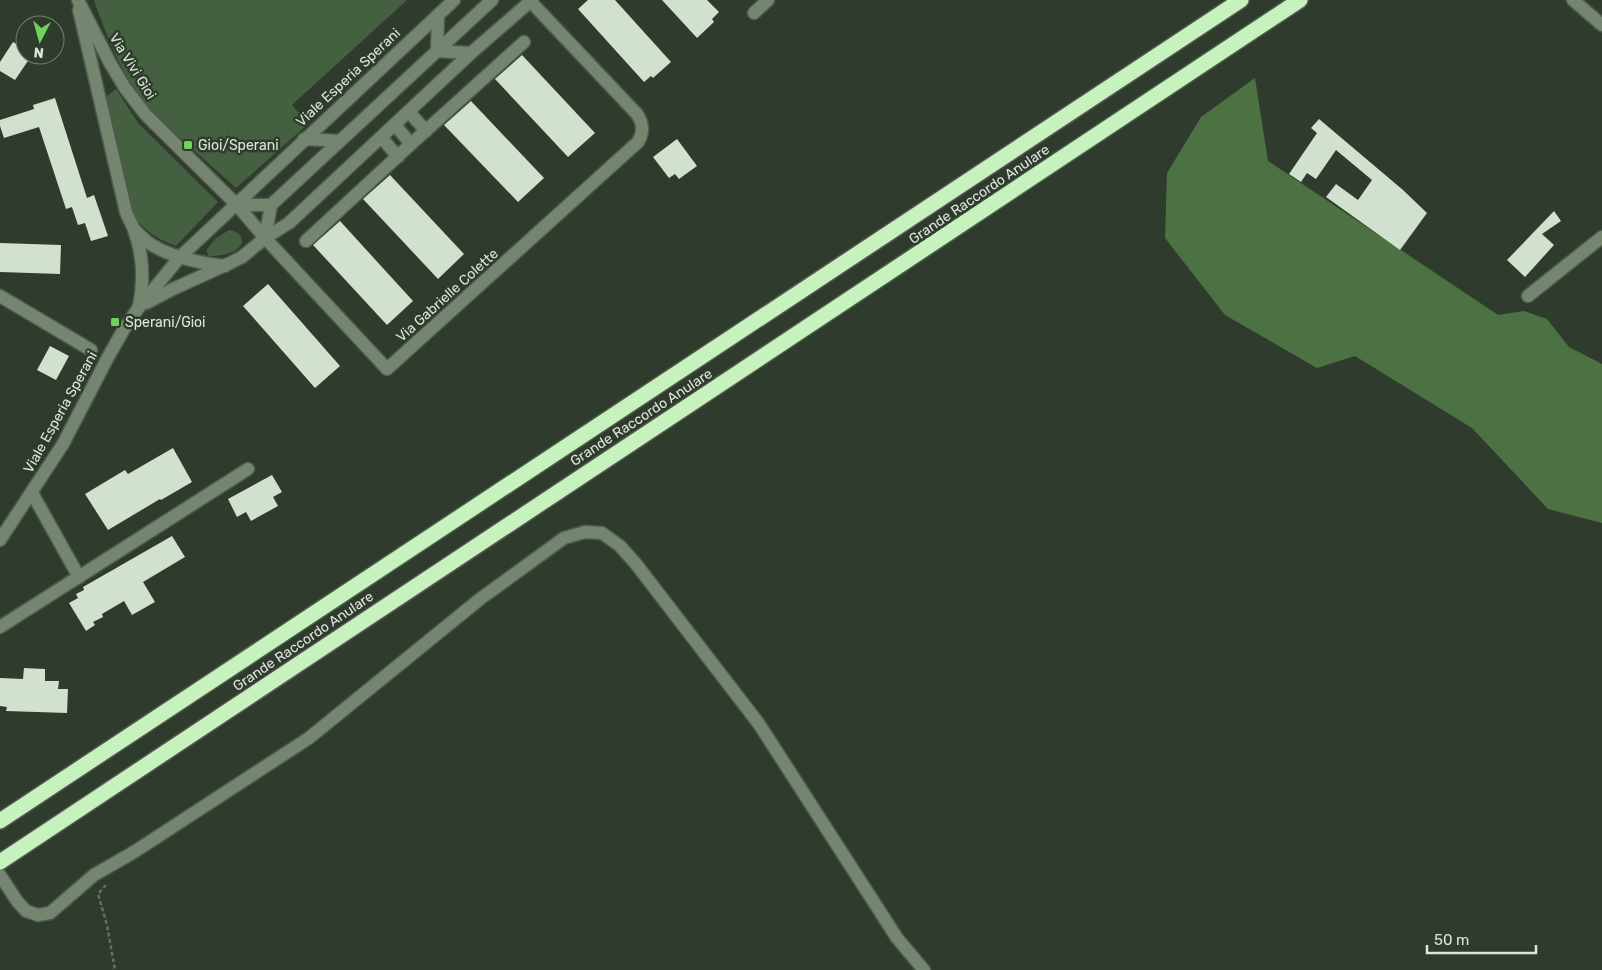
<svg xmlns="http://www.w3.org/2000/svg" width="1602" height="970" viewBox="0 0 1602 970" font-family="Rubik,sans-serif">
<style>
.green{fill:#456040}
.forest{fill:#4c7244}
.building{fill:#d2e1ce}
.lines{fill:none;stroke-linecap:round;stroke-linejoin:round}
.minor-casing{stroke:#4e5a4c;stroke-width:15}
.highway-casing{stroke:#4e5a4c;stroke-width:18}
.path{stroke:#656f63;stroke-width:2.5;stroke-dasharray:4 2.5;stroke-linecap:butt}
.minor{stroke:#748670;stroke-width:12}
.highway{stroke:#c7f2be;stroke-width:15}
.poi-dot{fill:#72d25e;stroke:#2f3b2d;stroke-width:2}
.labels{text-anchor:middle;stroke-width:5;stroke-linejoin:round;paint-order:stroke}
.street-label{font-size:14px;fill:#dde5dc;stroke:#2f3b2d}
.poi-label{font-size:14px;fill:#dde5dc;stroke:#2f3b2d;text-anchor:start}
</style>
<rect width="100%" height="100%" fill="#2f3b2d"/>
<g class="green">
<path d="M94 0H407L292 105 308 124 236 188C208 162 178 138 152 111 125 84 106 35 94 0Z"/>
<path d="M116 89 138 123 218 202 176 246C158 240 144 230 133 215L106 97Z"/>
<path d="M229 230C243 232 247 244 234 251 227 255 218 256 209 256L207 253V249L215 239Z"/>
</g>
<path class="forest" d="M1255 78 1268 161 1498 315 1524 311 1547 319 1569 347 1602 364V523L1548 509 1472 428 1355 356 1317 368 1225 315 1165 238 1167 173 1201 117Z"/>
<g class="building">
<path d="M588 0H615L671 62 653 78 651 76 644 82 578 9Z"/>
<path d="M662 0H707L719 12 712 19 714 22 697 38Z"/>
<path d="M13 42 25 49V55H32L15 80 0 71V62Z"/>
<path d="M522 55 595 133 568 157 495 79Z"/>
<path d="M55 98 87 198 94 195 108 236 91 241 85 223 78 225 72 207 66 209 39 127 4 138 0 126V120L34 109 33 105Z"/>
<path d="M471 101 544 178 518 202 444 125Z"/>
<path d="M1319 119 1403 190 1427 213 1400 250 1326 197 1336 184 1358 200 1372 180 1336 150 1316 179 1307 173 1301 182 1289 174 1317 133 1311 128Z"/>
<path d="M677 139 697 166 679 179 675 174 669 178 653 157Z"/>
<path d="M390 175 464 254 438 279 363 199Z"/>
<path d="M1554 211 1561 221 1542 234 1554 245 1525 277 1507 260Z"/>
<path d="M340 221 413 301 387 325 313 245Z"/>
<path d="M0 243 61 245 60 274 0 272Z"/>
<path d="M268 284 340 366 315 388 243 306Z"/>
<path d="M50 346 69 356 56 380 37 370Z"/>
<path d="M173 448 192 482 161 500 160 499 108 530 85 494 125 470 128 474Z"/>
<path d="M272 475 282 492 273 497 278 506 251 521 246 512 237 517 228 499Z"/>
<path d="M172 536 185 557 143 582 155 602 132 615 124 601 102 614 103 617 93 622 95 625 86 631 69 603 78 598 76 594 84 590 83 587Z"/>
<path d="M24 668 45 669V681H59L58 689H68L67 713 6 711 7 707 0 706V678L23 679Z"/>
</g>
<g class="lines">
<defs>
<g id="minor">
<path d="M78 0 110 63 125 88 146 115 237 205 265 238 387 369 638 142C644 133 643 123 637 114L531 2"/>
<path d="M1573 0 1602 25"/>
<path d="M79 10 126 212C128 218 132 224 134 230 143 254 144 282 139 307"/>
<path d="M754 13 768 0"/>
<path d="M437 51 438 15"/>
<path d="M437 51 471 53"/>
<path d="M409 112 426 131"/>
<path d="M395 125 411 144 524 42"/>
<path d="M382 138 398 157"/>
<path d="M304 139 340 141"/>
<path d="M237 205H271"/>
<path d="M134 229C140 235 145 241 152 245 173 258 200 263 225 266"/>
<path d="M265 238 271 205 492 0"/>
<path d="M306 241 411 144"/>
<path d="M0 296 91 350"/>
<path d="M1528 296 1602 237"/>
<path d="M146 303 173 289 230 263 242 257 265 238 289 223 471 53 532 0"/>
<path d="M32 493 79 577"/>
<path d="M0 540 63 444 107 359 124 329 139 307 180 257 454 0"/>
<path d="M0 627 248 469"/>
<path d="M0 875 17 901 26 911 38 915 50 913 94 875 134 852 309 738 480 599 564 538 585 532 602 533 620 546 636 564 759 724 897 938 924 970"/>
</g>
<g id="highway">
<path d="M0 821 1241 0"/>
<path d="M0 862 1300 0"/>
</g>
</defs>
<use href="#minor" class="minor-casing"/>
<use href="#highway" class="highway-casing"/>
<path class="path" d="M106 885 98 894 107 925 115 970"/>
<use href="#minor" class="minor"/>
<use href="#highway" class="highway"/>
</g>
<g class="poi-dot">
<rect x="183" y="140" width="10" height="10" rx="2.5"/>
<rect x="110" y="317" width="10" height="10" rx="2.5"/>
</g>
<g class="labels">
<g class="street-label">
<text transform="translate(133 66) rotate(58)" y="5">Via Vivi Gioi</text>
<text transform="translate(348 77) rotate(-43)" y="5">Viale Esperia Sperani</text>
<text transform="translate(979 194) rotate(-34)" y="5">Grande Raccordo Anulare</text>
<text transform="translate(447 295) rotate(-42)" y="5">Via Gabrielle Colette</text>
<text transform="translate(60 412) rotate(-61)" y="5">Viale Esperia Sperani</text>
<text transform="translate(641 417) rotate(-33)" y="5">Grande Raccordo Anulare</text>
<text transform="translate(303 641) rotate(-34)" y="5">Grande Raccordo Anulare</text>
</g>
<g class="poi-label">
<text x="198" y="150">Gioi/Sperani</text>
<text x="125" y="327">Sperani/Gioi</text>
</g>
</g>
<g transform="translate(40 40) rotate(186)"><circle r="24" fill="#2f3b2d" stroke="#757f73"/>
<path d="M0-4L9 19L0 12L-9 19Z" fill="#72d25e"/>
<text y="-8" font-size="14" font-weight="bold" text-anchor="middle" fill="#dde5dc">N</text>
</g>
<path d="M1427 945v8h109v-8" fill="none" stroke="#dde5dc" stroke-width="2.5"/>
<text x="1434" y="945" font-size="15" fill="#dde5dc" stroke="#2f3b2d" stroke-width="4" paint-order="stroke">50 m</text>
</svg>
